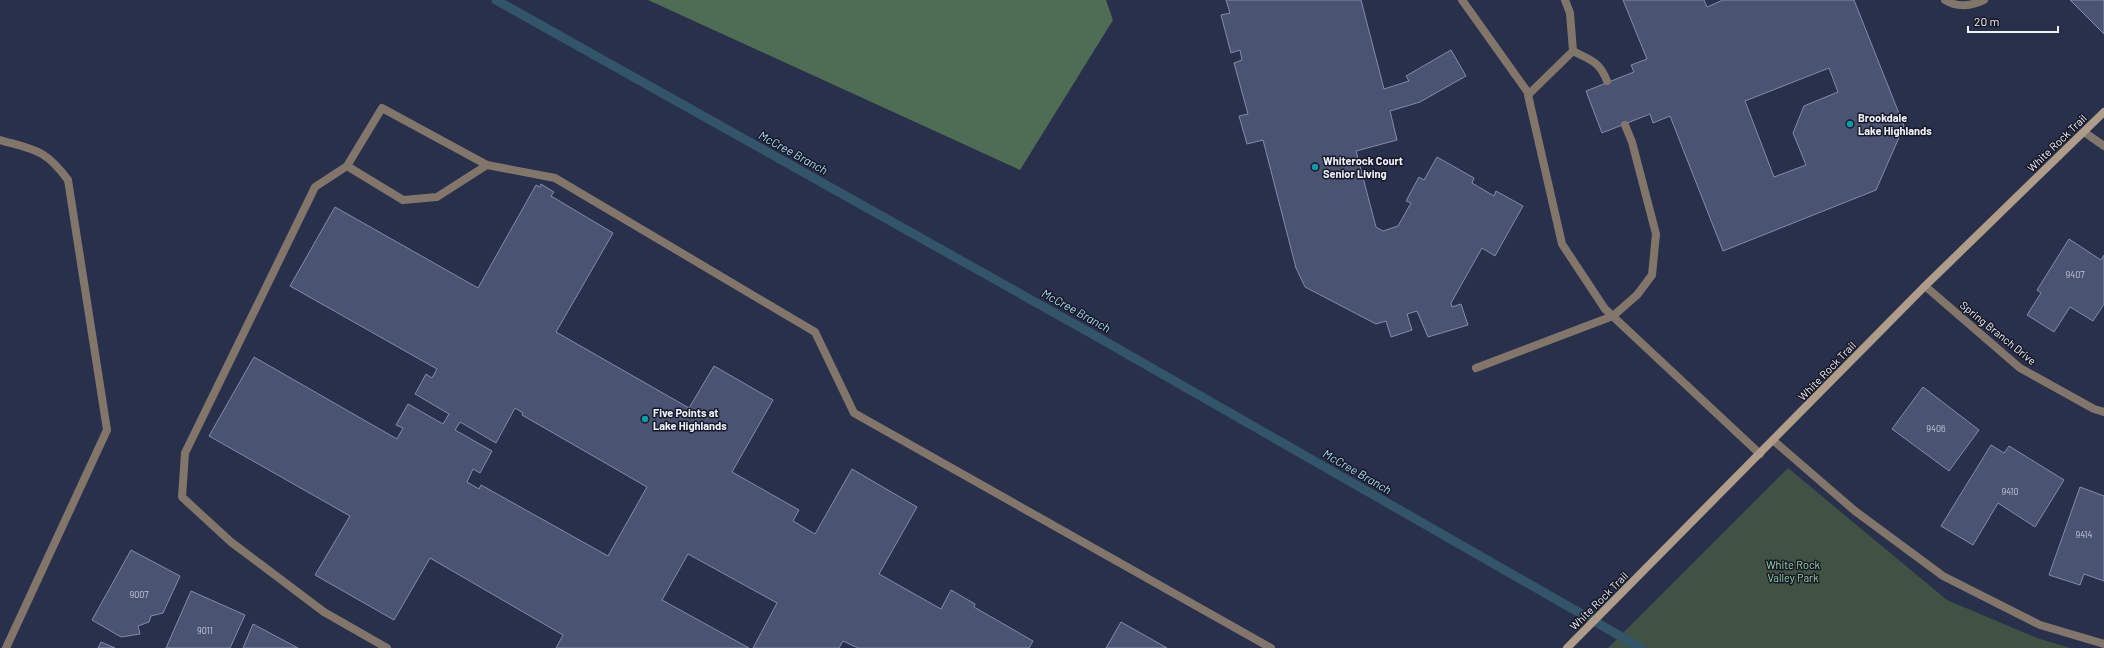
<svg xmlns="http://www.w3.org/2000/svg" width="2104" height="648" viewBox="0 0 2104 648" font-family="Barlow,sans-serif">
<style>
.green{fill:#405243}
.forest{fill:#4f6d54}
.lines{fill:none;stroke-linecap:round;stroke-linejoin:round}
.stream{stroke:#325569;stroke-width:9}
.building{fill:#4a5372;stroke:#828cab;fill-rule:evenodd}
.lane{stroke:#82766a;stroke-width:8}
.street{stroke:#82766a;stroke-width:8}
.secondary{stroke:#af9c89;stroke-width:8}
.culture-dot{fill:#0f9aa8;stroke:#161925;stroke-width:1.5}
.labels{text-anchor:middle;stroke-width:3;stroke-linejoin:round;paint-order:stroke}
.number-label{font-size:9px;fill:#c6cada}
.poi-label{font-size:11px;font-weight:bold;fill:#eff2fd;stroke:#161925;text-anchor:start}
.street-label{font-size:11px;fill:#eff2fd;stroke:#161925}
.park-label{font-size:11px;fill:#9cd2a7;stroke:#161925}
.water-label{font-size:12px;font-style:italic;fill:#abdcfa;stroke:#161925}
</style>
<rect width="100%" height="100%" fill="#29304b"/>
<path class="green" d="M1788 468 1947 600 2037 638 2070 648H1608Z"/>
<path class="forest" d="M648 0H1106L1113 20 1020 170Z"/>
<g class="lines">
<path class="stream" d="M496 0 1094 335 1641 648"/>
</g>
<g class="building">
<path d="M1226 0H1361L1384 89 1409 81 1406 76 1451 50 1466 76 1420 102 1390 111 1397 140 1356 151 1376 227 1383 231 1398 226 1411 203 1406 201 1419 177 1424 180 1437 157 1474 178 1472 183 1494 196 1496 191 1523 206 1495 256 1482 248 1451 303 1452 307 1461 304 1468 325 1428 337 1417 311 1407 314 1412 330 1391 337 1386 321 1376 324 1305 287 1296 268 1263 140 1247 144 1239 116 1248 114 1234 63 1242 60 1240 50 1231 53 1221 15 1230 13Z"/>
<path d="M1623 0H1704L1707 7 1723 0H1854L1904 126 1876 190 1723 251 1670 116 1653 123 1650 114 1602 133 1586 91 1634 72 1631 65 1647 59ZM1829 68 1838 92 1804 106 1793 133 1806 165 1774 177 1745 101Z"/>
<path d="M2070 0H2104V34Z"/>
<path d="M541 184 554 192 551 196 613 233 556 332 689 408 714 366 773 400 732 472 799 510 793 521 815 534 852 469 917 507 879 574 941 609 951 590 975 604 974 607 1033 641 1029 648H858L843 641 839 648H753L777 603 688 554 662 600 749 648H556L563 635 430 558 394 620 315 575 350 516 209 436 254 357 397 439 403 428 396 425 408 404 443 424 449 414 415 394 426 374 432 378 437 369 290 286 335 207 478 288 536 185 540 187ZM515 408 523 413 522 415 647 487 608 556 481 485 479 489 467 482 473 469 480 473 492 451 455 430 460 422 496 443Z"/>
<path d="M2069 239 2101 260 2104 255V304L2093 321 2070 307 2054 332 2027 315 2041 293 2037 290Z"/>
<path d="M1923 387 1979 430 1949 471 1892 429Z"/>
<path d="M1991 445 2004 453 2009 446 2064 480 2035 527 1998 503 1973 545 1941 526Z"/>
<path d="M2080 487 2104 496V581L2084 574 2080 585 2049 575Z"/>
<path d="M131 550 180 576 163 613 151 616 149 622 138 626 140 634 121 637 92 620Z"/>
<path d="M191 591 245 615 230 648H166Z"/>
<path d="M1121 622 1167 648H1106Z"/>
<path d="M253 624 298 648H243Z"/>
<path d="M101 642 115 648H98Z"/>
</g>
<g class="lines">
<g class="lane">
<path d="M1462 0 1529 94"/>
<path d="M1565 0 1570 13 1573 51 1528 95 1562 244 1605 309 1760 454"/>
<path d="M1945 0C1957 8 1972 6 1984 0"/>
<path d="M1573 51C1592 61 1599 61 1607 81"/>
<path d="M2084 132 2104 146"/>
<path d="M0 140C35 150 45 149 68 180L107 430 6 648"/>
<path d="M347 166 403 200 437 197 487 165"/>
<path d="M1476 368 1613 316 1637 295 1652 275 1656 234 1632 142 1625 125"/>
<path d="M1774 441 1855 511 1943 576 2040 625 2104 644"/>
<path d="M387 648 324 612 231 542 182 497 185 453 315 187 347 166 382 108 487 165 555 178 815 332 854 413 1271 648"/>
</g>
<path class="street" d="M1925 286 2020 368 2094 409 2104 412"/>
<path class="secondary" d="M1567 648 1925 286 2104 112"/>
</g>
<g class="culture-dot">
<circle cx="1850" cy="124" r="4"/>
<circle cx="1315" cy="167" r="4"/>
<circle cx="645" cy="419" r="4"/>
</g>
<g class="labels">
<g class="number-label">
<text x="2075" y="278">9407</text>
<text x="1936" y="432">9406</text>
<text x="2010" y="495">9410</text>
<text x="2084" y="538">9414</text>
<text x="139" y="598">9007</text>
<text x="205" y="634">9011</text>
</g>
<g class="poi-label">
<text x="1858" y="122">Brookdale<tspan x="1858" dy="13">Lake Highlands</tspan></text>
<text x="1323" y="165">Whiterock Court<tspan x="1323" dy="13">Senior Living</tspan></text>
<text x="653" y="417">Five Points at<tspan x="653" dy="13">Lake Highlands</tspan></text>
</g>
<g class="street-label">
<text transform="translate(2057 143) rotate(-44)" y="4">White Rock Trail</text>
<text transform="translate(1998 333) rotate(39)" y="4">Spring Branch Drive</text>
<text transform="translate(1827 371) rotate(-46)" y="4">White Rock Trail</text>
<text transform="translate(1599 601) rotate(-45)" y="4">White Rock Trail</text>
</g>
<g class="park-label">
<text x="1793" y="569">White Rock<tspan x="1793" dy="13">Valley Park</tspan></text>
</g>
<g class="water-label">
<text transform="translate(793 153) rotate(29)" y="4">McCree Branch</text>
<text transform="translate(1076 311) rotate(29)" y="4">McCree Branch</text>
<text transform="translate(1357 472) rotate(30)" y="4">McCree Branch</text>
</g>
</g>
<path d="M1968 26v6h90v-6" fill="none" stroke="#eff2fd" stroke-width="2"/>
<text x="1974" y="26" font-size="12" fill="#eff2fd" stroke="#161925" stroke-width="3" paint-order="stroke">20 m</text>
</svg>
